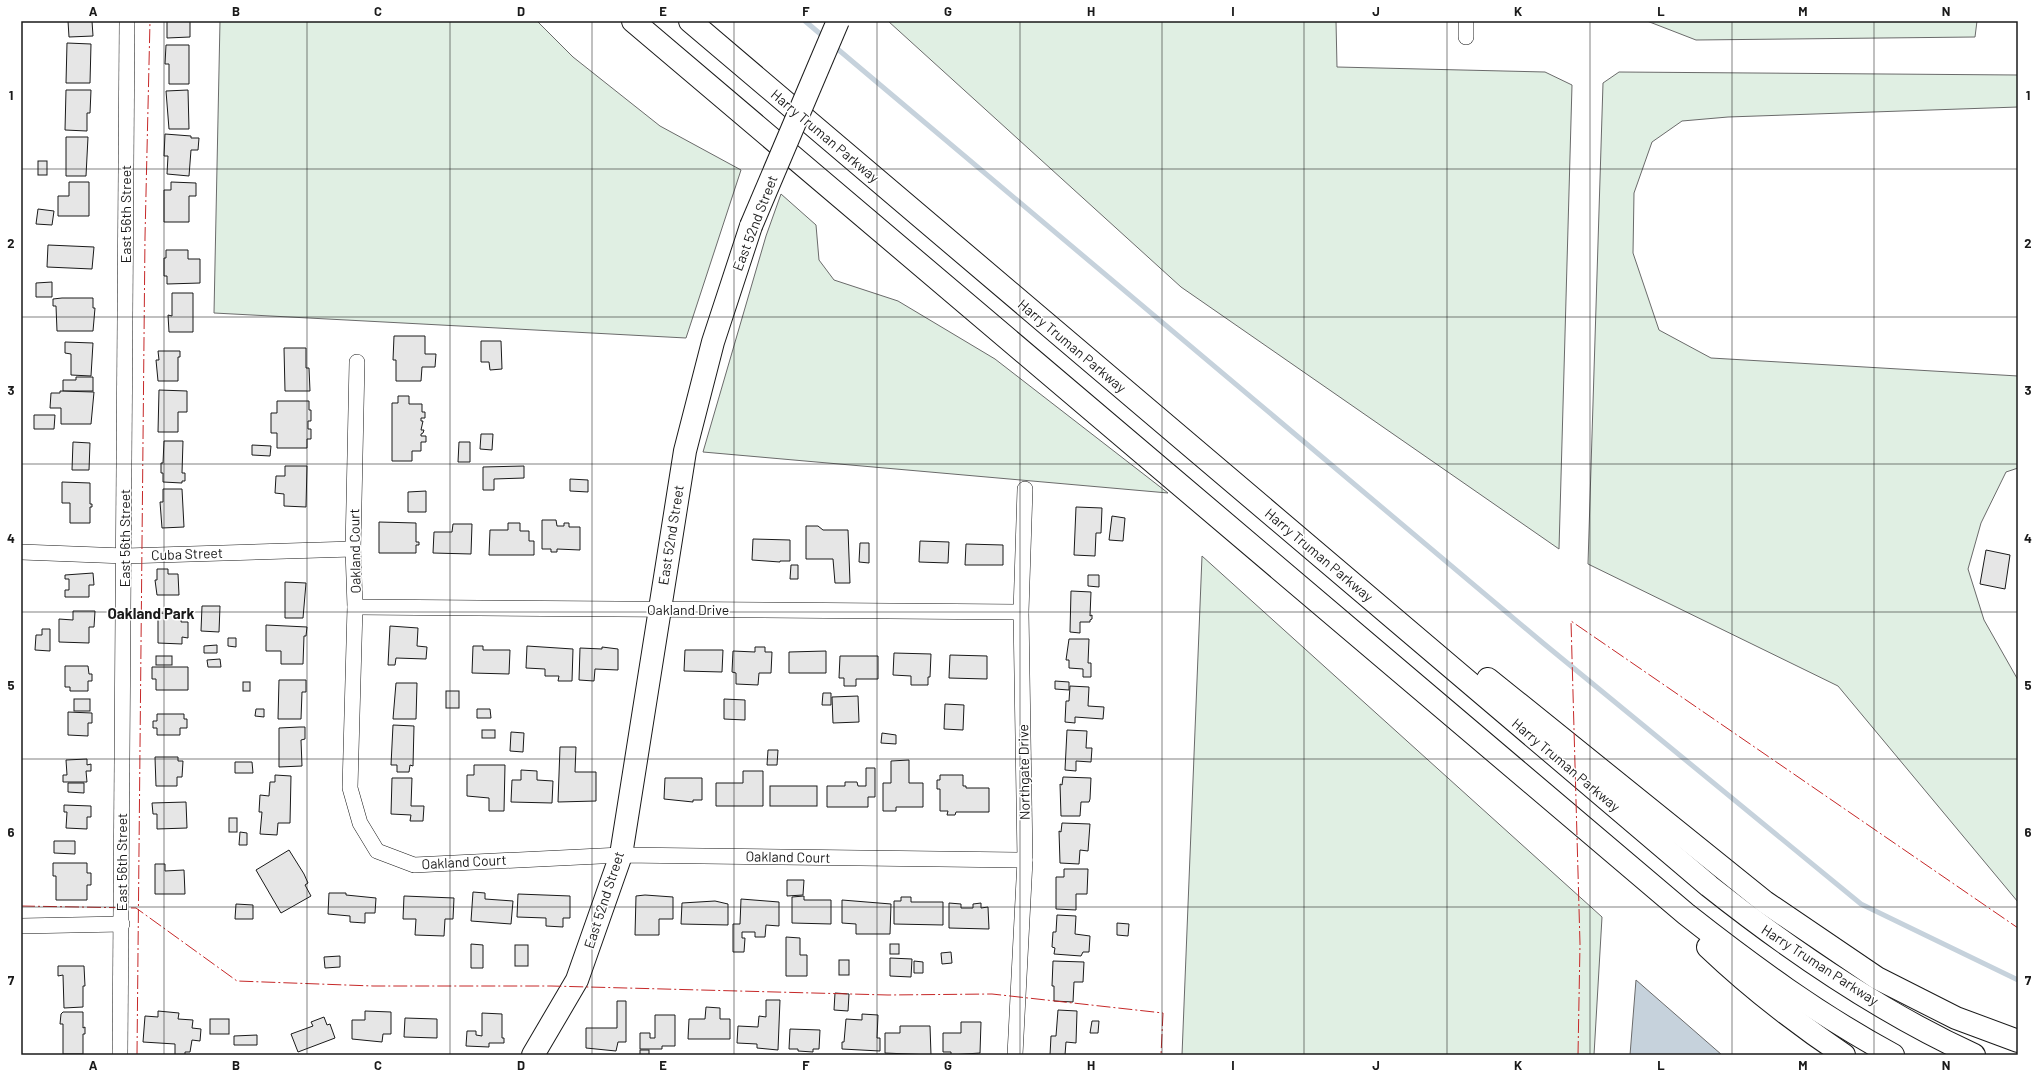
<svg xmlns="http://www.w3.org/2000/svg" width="2039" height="1076" viewBox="0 0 2039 1076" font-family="Barlow,sans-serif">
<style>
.green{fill:#e0efe3;stroke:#6a6a6a}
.water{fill:#c6d2dc;stroke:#6a6a6a}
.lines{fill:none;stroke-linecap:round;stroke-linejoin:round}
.stream{stroke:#c6d2dc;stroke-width:5}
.building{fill:#e6e6e6;stroke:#1a1a1a}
.minor-casing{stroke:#1a1a1a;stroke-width:16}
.secondary-casing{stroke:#1a1a1a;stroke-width:24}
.motorway-casing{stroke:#1a1a1a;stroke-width:24}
.minor{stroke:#fff;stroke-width:15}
.secondary{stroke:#fff;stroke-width:22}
.motorway{stroke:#fff;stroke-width:22}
.secondary-bridge-casing{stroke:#1a1a1a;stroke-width:24;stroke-linecap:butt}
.secondary-bridge{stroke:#fff;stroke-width:22}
.power{stroke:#c62828;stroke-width:1;stroke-dasharray:14 3 2 3;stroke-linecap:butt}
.grid{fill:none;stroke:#1a1a1a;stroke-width:1;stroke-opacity:0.55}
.labels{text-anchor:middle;stroke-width:3;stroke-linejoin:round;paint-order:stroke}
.street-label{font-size:14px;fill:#1a1a1a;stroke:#fff}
.neighbourhood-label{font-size:15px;font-weight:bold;fill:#1a1a1a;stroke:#fff}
.neatline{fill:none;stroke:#1a1a1a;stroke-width:1.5}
.grid-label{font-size:13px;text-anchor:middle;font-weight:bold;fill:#1a1a1a}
</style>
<rect width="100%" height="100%" fill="#fff"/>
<g class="green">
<path d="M220 21H537L573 57 660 126 741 170 686 338 214 313Z"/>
<path d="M888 21H1336L1337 67 1545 72 1572 85 1559 549 1181 287Z"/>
<path d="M1647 21H1977L1975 37 1696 40Z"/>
<path d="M1619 72 2018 75V107L1728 117 1682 121 1652 142 1634 193 1633 253 1659 330 1711 358 2018 376V468L2006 472 1981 523 1968 569 1984 620 2018 680V902L1838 686 1588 564 1603 83Z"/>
<path d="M781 194 816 225 819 260 834 280 898 301 995 359 1168 493 703 452 766 236Z"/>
<path d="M1202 556 1602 917 1594 1055H1182Z"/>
</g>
<path class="water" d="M1636 980 1722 1055H1630Z"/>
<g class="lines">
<g class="stream">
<path d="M805 21 825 38"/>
<path d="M834 46 1543 643 1861 904 2018 980"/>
</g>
</g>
<g class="building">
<path d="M58 21H92L93 36 69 37 68 21Z"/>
<path d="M167 21H190V37L167 38Z"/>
<path d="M67 43 91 44 90 83H66Z"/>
<path d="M166 45H189V84H169V64H165Z"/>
<path d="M66 90H91L90 113H87V131L65 130Z"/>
<path d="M188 90 189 129H169L166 91Z"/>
<path d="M165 134 191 136V138H199L198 150H191L189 176 167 174 168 156H164Z"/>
<path d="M66 137H88L86 176H66Z"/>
<rect x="38" y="161" width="9" height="14"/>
<path d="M69 182H89V216H58V196H69Z"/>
<path d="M171 182 196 183V196H189V222H164V190H171Z"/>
<path d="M38 209 54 211 52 225 36 224Z"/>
<path d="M48 245 94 247 92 269 47 267Z"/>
<path d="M166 250H188V259H200V283L167 284V276H164V258H166Z"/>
<path d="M52 282V297H36V283Z"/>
<path d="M172 293H193V332H169L168 315 172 316Z"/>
<path d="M62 298H93V308H95L93 331H57L56 306H53V299Z"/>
<path d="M394 336H425V354H436L435 367H422L421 381H396V360H393Z"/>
<path d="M481 341H501L502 369 490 370 489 362H481Z"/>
<path d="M65 342 93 343 91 376 71 375V354L65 353Z"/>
<path d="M284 348H306V368H309L310 391H285Z"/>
<path d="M158 351H180V357H178V381H158L156 360H159Z"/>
<path d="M76 377H93V391H63V380H76Z"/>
<path d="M159 390 187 391V412H178V432H158Z"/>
<path d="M60 391 94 392 91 424H61V408H50L51 393H60Z"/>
<path d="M398 396H409V404H422V412H425V418H421V421H423L421 430H424L423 433 421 434V436H426V442H421V451H412V461H392V403H398Z"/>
<path d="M277 401H309V410H311V421H308V429H311V439H307V448H277V433H271V413H277Z"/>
<path d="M34 415H55L54 429H34Z"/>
<path d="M481 434H493L492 450 480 449Z"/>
<path d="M164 441H183L182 473H185V481H182V483L163 482V473H161V463H163Z"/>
<path d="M73 442 90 443 89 470H72Z"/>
<path d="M459 442H470V462H458Z"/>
<path d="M252 445 271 446 270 456 252 455Z"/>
<path d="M285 466H307L306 507 284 506V494L275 493 276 476H285Z"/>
<path d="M524 466V478L494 479V490H483V467Z"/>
<path d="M570 479 588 480V492L570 491Z"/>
<path d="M62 482 90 483V504H92V507H90V523H70V503H62Z"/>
<path d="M163 489H182L184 527 162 528 160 502H163Z"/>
<path d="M426 491V512H408V492Z"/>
<path d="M1076 507 1102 508 1101 533H1096L1095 556 1074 555Z"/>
<path d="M1112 516 1125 518 1123 541 1109 540Z"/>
<path d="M542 520H556L557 526H564V523H569V527H580V550L557 549V552H551V549H542Z"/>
<path d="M379 522 416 523V542H419V545H416V553H379Z"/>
<path d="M508 523H520V531H529V541H534V555H489L490 530H508Z"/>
<path d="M453 524H472L471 554 433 553 434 532H452Z"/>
<path d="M806 526H818L823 530H848L850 583H835L833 559H806Z"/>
<path d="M753 539 790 540V561H780V562L752 560Z"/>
<path d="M920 541 949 542 948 563 919 562Z"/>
<path d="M860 543H869V563L859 562Z"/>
<path d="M966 544 1003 545V565H965Z"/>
<path d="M1986 550 2010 555 2005 589 1980 584Z"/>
<path d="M791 565H798V579H790Z"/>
<path d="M157 569H168V574H178L179 595H157L155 580H157Z"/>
<path d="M93 573 94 585H89V597H65V590H69V579H65V575Z"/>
<path d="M1088 575H1099V587L1088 586Z"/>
<path d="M285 582 306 583 303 618H285Z"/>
<path d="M1071 591 1091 592 1090 616 1092 615V619L1090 620V622H1080V633L1070 632Z"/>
<path d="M202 606H220L219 632 201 631Z"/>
<path d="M73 611H95L94 627H89V643L59 642V619L73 620Z"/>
<path d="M158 613 182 614 181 622H188V638L182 637V644L158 643Z"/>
<path d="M266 625 307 627 306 636H304L303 664H281V651H266Z"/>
<path d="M390 626 418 628 417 646 427 647 426 659 396 658 395 665H388Z"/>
<path d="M42 629H50V651L35 650 36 635H42Z"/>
<path d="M228 638H236V647L228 646Z"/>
<path d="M1069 639H1089L1088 663H1091V677H1083V669L1069 668V660H1066Z"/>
<path d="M217 645V653H204V646Z"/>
<path d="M473 646H483V650H510L509 674 472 673Z"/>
<path d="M527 646 573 649 572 681H558L559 676H545V669L526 668Z"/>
<path d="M602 647 618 649V670L595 669 594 681 579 680 580 648 602 649Z"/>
<path d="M755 647H765V652H772L771 673H759L758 685 736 684V673L732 672 733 651 755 652Z"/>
<path d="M685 650H723L722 672 684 671Z"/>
<path d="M826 651V673H789V652Z"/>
<path d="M894 653 931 654 930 677H928V685H911V676L893 675Z"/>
<path d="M950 655 987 656V679L949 678Z"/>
<rect x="156" y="656" width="16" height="9"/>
<path d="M840 656H878V679H856V686H844V678H839Z"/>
<path d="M220 659 221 667H208L207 660Z"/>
<path d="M65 666H88L89 674H92V681H88V691H70V687H65Z"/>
<path d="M152 667H188V690H156V679H152Z"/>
<path d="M279 680H306V692H302L301 719H278Z"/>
<path d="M1055 681 1069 682V690L1055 689Z"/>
<rect x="243" y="682" width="7" height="9"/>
<path d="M396 683H417L416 719H393Z"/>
<path d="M1070 686 1089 687 1088 706 1104 707 1103 719 1075 717V723L1065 722 1066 701H1069Z"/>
<rect x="446" y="691" width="13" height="17"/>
<path d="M823 693H831V705H822Z"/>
<path d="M858 696 859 722 833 723 832 697Z"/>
<rect x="74" y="699" width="16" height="12"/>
<path d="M724 699 745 700V720L724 719Z"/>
<path d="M945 704 964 705 963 730 944 729Z"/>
<path d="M256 709H264V717L255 716Z"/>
<path d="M477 709H490L491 718H477Z"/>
<path d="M68 712 92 713V723H88V736L68 735Z"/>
<path d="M157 714H184V719H187V728H180V735H157V728H153V721H157Z"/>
<path d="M393 725 414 726 413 766 410 765 409 772H397V765H391Z"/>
<path d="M300 727H305V739L301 740 302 766 279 767V728Z"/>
<rect x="482" y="730" width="13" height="8"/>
<path d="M1067 730 1087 731 1086 748H1092L1091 762 1076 761V771L1065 770Z"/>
<path d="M511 732 524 733 523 752 510 751Z"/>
<path d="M882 733 896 735V744L881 743Z"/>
<path d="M560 747H576L575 772H596V801L558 802Z"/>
<path d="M768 750H778L777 765H767Z"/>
<path d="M155 757H178V761H183L182 777H177V786H156Z"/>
<path d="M87 759V765L91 764V771H86L87 782H63V775H67L66 760Z"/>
<path d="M909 760V783H923V807H896V811H883V783H891V761Z"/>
<path d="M235 762H252L253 773H235Z"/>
<path d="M474 765H505L504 811H489V798L467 796V775H474Z"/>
<path d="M866 768H875V797H868V807H827V786H845V782H857L858 786H866Z"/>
<path d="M521 770 537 771V780L553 781 552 803 511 802 512 780H521Z"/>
<path d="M743 771H763V806H716V783H743Z"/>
<path d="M275 775 291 776 290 823H278L277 835 260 834 262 812H259L260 795 269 796 270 782H275Z"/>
<path d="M940 775H963V786H966V788H989V812H956L955 815H947L948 811H940V789H937V780H940Z"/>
<path d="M1063 777 1091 778 1090 799 1089 802H1081L1080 816H1061L1060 784 1062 785Z"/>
<path d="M392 778H412L411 806H424L423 821H410L411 815 391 814Z"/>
<path d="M665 778H702V800H693V802L664 799Z"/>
<path d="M68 783H84V793L68 792Z"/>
<rect x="770" y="786" width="47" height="20"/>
<path d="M186 802 187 828 157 829V814H153L152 803Z"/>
<path d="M64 805 91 806V817H87V829L66 828 67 812H64Z"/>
<rect x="229" y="818" width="8" height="14"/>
<path d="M1062 823 1090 824 1088 851 1080 850 1079 864 1060 863 1059 831 1061 832Z"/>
<path d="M240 832 247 833V845H239Z"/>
<path d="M54 841H75V854L54 853Z"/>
<path d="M289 850 304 874 308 883 305 885 311 896 281 913 256 870Z"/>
<path d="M53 863H87V873H91V885H87V900H56V876H53Z"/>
<path d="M155 864H165V871L184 870 185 894H155Z"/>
<path d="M1064 869H1088L1087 894H1076V910L1056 909V877H1064Z"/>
<path d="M787 880H804L803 895 787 896Z"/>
<path d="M473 892 485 893V899L513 901 511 924 471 921Z"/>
<path d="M329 893H346V895L376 898 375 913H365V923L350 922V916L328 914Z"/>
<path d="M518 894 570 896V918H563V927L546 926V918L517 917Z"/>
<path d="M645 895 673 897V919H659V935H635L636 896Z"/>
<path d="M404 896 454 898 453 919H445L444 936 415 935 416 919H403Z"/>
<path d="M804 896V900H831V924L792 923V897Z"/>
<path d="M901 897H911V902H943V925L894 924V901H901Z"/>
<path d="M741 899 779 902V926L766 925 765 937H755V932H742V938H745L744 952H733V924H740Z"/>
<path d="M842 900 891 904 890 934H856V924L842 923Z"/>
<path d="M715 901 728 904V925L681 924 682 903Z"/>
<path d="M949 903 961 904V908H973V904L981 903V908L988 907 989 929 949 928Z"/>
<path d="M236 904 253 905V919H235Z"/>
<path d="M1057 915 1076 916 1075 934 1090 936 1089 952H1083L1081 956 1054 954 1055 948 1052 947 1053 932H1056Z"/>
<path d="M1117 923 1129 924 1128 936 1117 935Z"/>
<path d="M786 937 800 938V955H807V976H786Z"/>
<path d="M471 944 483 945V968H471Z"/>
<rect x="890" y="944" width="9" height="10"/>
<rect x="515" y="945" width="13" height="21"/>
<path d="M951 952 952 963 942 964 941 953Z"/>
<path d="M340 956V967L325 968 324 957Z"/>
<path d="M890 958 912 959 911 977 890 976Z"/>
<rect x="839" y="960" width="10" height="15"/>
<path d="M914 961 923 962V973H914Z"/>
<path d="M1053 961 1084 962 1083 982H1074L1073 1002 1054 1001V986H1052Z"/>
<path d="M58 966H84L85 986H83V1007L64 1008 63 975 58 976Z"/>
<path d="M835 993 849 994 848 1011 834 1010Z"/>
<path d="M766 1000H780L778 1050 757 1048V1044L737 1043 738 1026 758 1027 759 1016 766 1017Z"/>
<path d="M617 1001H626V1042H618L616 1051 586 1048V1028H617Z"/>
<path d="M706 1007 720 1008V1019H730V1039H688L689 1019H705Z"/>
<path d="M1058 1010 1077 1011 1076 1043 1066 1042 1065 1055H1050L1051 1036H1056Z"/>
<path d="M158 1011 179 1013 178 1019 193 1020 192 1028 201 1029 200 1041 192 1040 190 1052H185V1055H175V1044L143 1042 145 1016 158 1017Z"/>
<path d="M365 1011 391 1012V1034H383L382 1042 352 1039V1020H365Z"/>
<path d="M63 1012H83V1028L85 1027V1034H83V1054H63V1024H60L61 1014Z"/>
<path d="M482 1013 502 1014V1038H504V1043H489V1047L466 1046 467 1031H476V1035L482 1036Z"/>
<path d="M862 1014 878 1015 877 1038H880V1051L842 1049V1042H844L846 1019 862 1020Z"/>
<path d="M655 1015H675V1046H662V1049H640V1033H650V1038H655Z"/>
<path d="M324 1017 327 1025 330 1024 335 1038 298 1052 291 1034 313 1026 311 1022Z"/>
<path d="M405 1018 437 1019V1038L404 1037Z"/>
<rect x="210" y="1019" width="19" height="15"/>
<path d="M1092 1021H1099L1098 1033H1090Z"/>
<path d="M961 1022H981L980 1053 951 1055V1052H943V1033H961Z"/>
<path d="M900 1026H930L931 1055 885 1053V1033H900Z"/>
<path d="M790 1029 820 1030 819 1049H813V1052L798 1051V1049H789Z"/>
<path d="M257 1035V1045H234V1036Z"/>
<rect x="640" y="1050" width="9" height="5"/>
</g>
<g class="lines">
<defs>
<g id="minor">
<path d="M1466 37V21"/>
<path d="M357 362 353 549 355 607 350 788 360 823 377 851 414 865 621 855 1025 860"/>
<path d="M21 552 125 556 353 549"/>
<path d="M355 607 1021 612"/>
<path d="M21 926 122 924"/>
<path d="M120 1055 127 21"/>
<path d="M1015 1055 1025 860 1021 612 1025 489"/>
</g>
<path id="secondary" d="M533 1055 577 980 621 855 685 451 713 342 751 226"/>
<g id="motorway">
<path d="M633 21 1686 914C1752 966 1819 1015 1893 1055"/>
<path d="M690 21 1709 886C1791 951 1878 1011 1974 1055"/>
<path d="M1488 679 1765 902 1877 978 1956 1018 2018 1041"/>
<path d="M1708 947C1750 987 1795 1022 1844 1055"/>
</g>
</defs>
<use href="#minor" class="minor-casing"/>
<use href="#secondary" class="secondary-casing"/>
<use href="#motorway" class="motorway-casing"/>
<use href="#minor" class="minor"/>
<use href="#secondary" class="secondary"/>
<use href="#motorway" class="motorway"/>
<defs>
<path id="secondary-bridge" d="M751 226 838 21"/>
</defs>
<use href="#secondary-bridge" class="secondary-bridge-casing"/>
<use href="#secondary-bridge" class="secondary-bridge"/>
<g class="power">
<path d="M21 906 136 908 237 981 373 986H551L888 995 992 994 1163 1013 1161 1055"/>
<path d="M137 1055 145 237 150 21"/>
<path d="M1578 1055 1580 944 1571 621 2018 928"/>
</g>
</g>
<path class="grid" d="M164 21V1055M307 21V1055M450 21V1055M592 21V1055M734 21V1055M877 21V1055M1020 21V1055M1162 21V1055M1304 21V1055M1447 21V1055M1590 21V1055M1732 21V1055M1874 21V1055M21 169H2018M21 317H2018M21 464H2018M21 612H2018M21 759H2018M21 907H2018"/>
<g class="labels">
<g class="street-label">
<text transform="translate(825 136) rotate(40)" y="5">Harry Truman Parkway</text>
<text transform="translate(126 214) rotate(-90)" y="5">East 56th Street</text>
<text transform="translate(755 223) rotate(-69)" y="5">East 52nd Street</text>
<text transform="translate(1072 346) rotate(40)" y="5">Harry Truman Parkway</text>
<text transform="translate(671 535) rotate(-81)" y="5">East 52nd Street</text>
<text transform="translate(125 538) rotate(-90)" y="5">East 56th Street</text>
<text transform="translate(355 551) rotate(-91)" y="5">Oakland Court</text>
<text transform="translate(187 554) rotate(-2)" y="5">Cuba Street</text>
<text transform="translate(1319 555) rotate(40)" y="5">Harry Truman Parkway</text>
<text x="688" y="615">Oakland Drive</text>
<text transform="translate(1566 765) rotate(40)" y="5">Harry Truman Parkway</text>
<text transform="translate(1024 772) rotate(-91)" y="5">Northgate Drive</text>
<text transform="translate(788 857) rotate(1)" y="5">Oakland Court</text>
<text transform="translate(122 862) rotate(-90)" y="5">East 56th Street</text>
<text transform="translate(464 862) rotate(-3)" y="5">Oakland Court</text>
<text transform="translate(604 900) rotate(-72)" y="5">East 52nd Street</text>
<text transform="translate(1820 965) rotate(33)" y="5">Harry Truman Parkway</text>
</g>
<g class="neighbourhood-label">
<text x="151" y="619">Oakland Park</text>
</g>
</g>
<rect width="2039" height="1076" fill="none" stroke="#ffffff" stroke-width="44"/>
<rect x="22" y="22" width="1995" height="1032" class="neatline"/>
<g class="grid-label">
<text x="93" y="16">A</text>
<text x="236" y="16">B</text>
<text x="378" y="16">C</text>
<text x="521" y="16">D</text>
<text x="663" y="16">E</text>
<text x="806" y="16">F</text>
<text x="948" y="16">G</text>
<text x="1091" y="16">H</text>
<text x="1233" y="16">I</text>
<text x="1376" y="16">J</text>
<text x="1518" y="16">K</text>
<text x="1661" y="16">L</text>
<text x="1803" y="16">M</text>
<text x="1946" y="16">N</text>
<text x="11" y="100">1</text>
<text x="2028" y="100">1</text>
<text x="11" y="248">2</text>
<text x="2028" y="248">2</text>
<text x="11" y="395">3</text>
<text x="2028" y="395">3</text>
<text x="11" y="543">4</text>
<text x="2028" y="543">4</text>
<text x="11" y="690">5</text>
<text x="2028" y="690">5</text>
<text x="11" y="837">6</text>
<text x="2028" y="837">6</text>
<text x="11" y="985">7</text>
<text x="2028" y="985">7</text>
<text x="93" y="1070">A</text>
<text x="236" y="1070">B</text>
<text x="378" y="1070">C</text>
<text x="521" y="1070">D</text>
<text x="663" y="1070">E</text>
<text x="806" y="1070">F</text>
<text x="948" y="1070">G</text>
<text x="1091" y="1070">H</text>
<text x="1233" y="1070">I</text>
<text x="1376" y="1070">J</text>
<text x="1518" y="1070">K</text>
<text x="1661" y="1070">L</text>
<text x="1803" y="1070">M</text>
<text x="1946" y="1070">N</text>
</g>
</svg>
